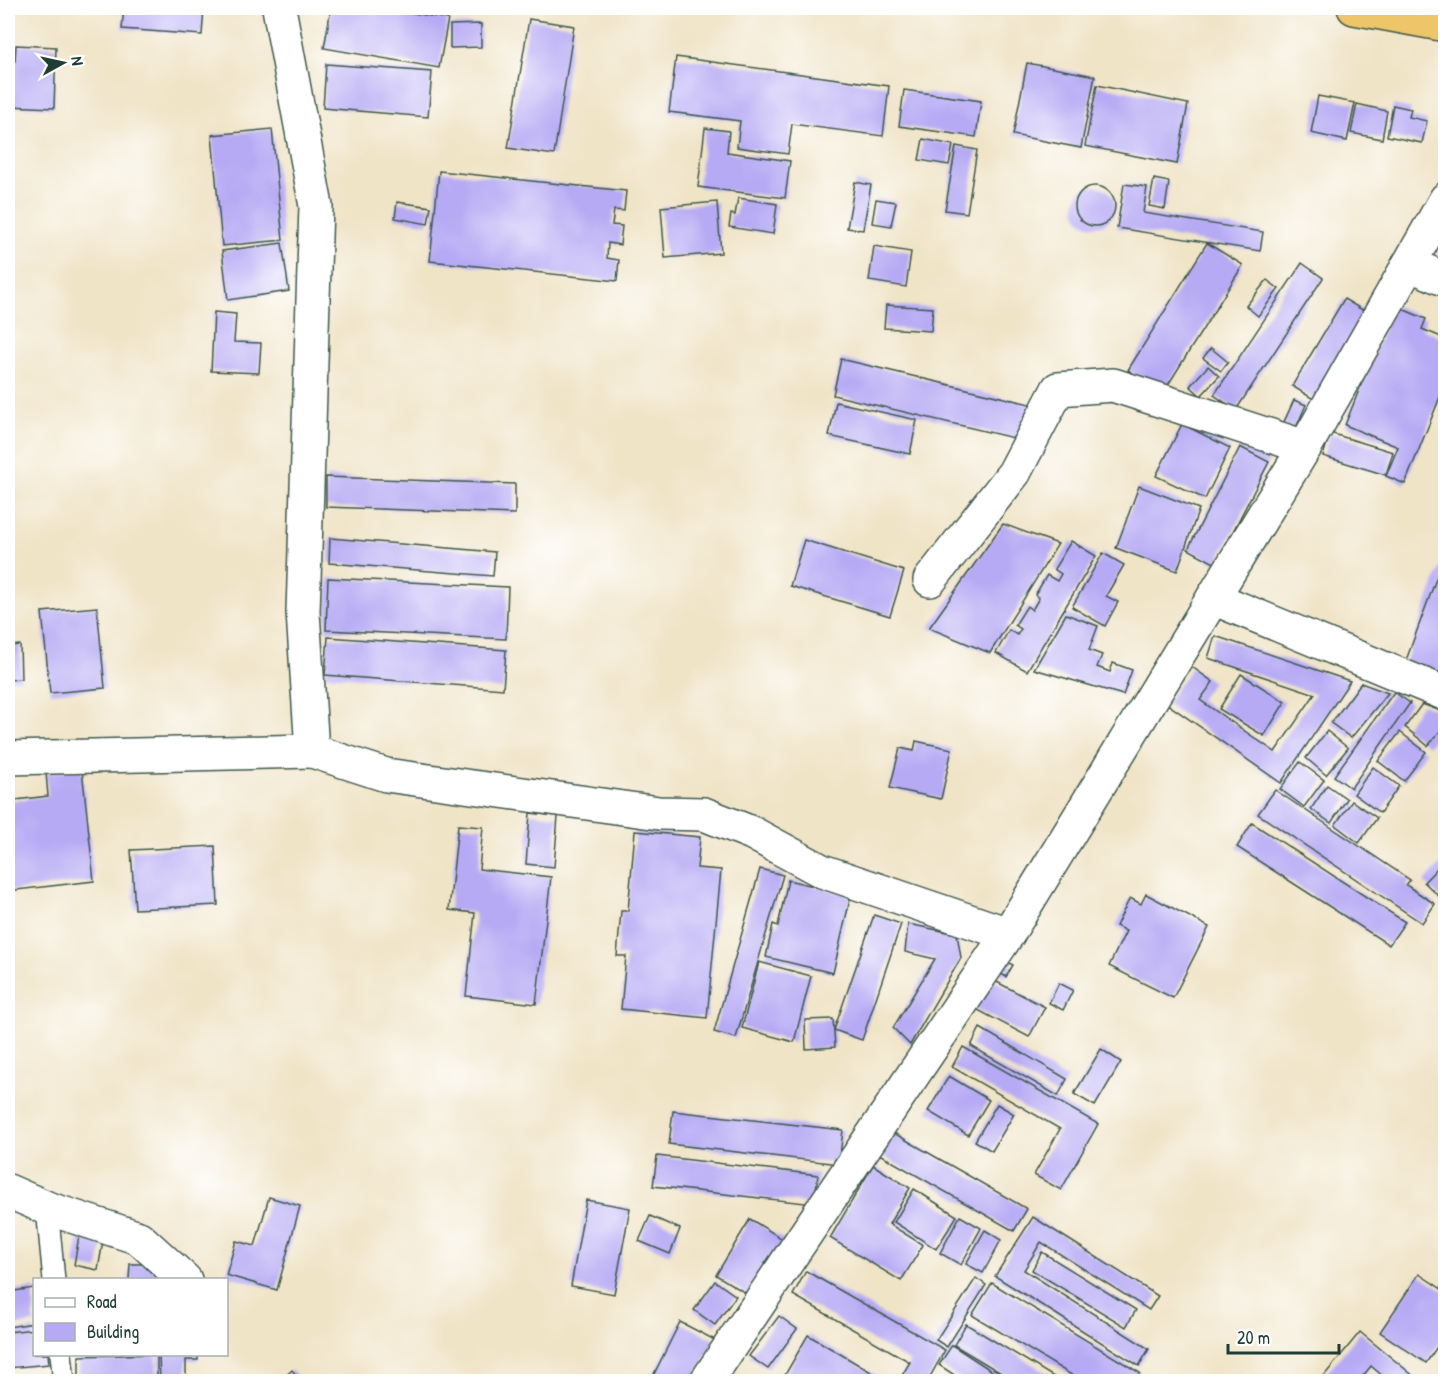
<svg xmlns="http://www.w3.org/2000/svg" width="1453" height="1389" viewBox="0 0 1453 1389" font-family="'Patrick Hand',sans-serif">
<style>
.building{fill:#b6aaf4}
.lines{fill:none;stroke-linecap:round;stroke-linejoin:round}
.service-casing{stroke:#3e564a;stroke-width:24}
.minor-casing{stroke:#3e564a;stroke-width:36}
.trunk-casing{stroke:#3e564a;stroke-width:36}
.service{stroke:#fff;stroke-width:21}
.minor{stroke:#fff;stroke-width:33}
.trunk{stroke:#eec569;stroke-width:33}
</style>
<rect width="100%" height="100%" fill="#fff"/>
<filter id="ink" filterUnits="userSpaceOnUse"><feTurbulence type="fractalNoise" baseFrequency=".0167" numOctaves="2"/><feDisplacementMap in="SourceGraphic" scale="12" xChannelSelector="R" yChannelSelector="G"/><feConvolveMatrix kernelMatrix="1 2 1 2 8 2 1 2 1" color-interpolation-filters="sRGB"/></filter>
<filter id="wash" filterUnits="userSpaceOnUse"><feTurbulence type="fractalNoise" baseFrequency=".008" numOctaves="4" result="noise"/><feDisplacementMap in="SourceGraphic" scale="24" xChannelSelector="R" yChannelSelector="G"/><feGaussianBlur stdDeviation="1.35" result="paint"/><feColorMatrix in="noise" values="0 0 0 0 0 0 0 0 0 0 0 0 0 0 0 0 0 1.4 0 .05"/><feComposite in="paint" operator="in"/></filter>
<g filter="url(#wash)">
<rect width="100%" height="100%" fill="#f0e4c7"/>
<g id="blocks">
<g class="building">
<path d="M124 8H204L202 35 122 29Z"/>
<path d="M331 8H384L448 19 439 68 324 48Z"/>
<path d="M529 19 574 26 554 155 508 148Z"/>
<path d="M481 24V47L450 48V25Z"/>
<path d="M16 45 56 47 54 108 8 106V60L15 61Z"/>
<path d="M676 57 889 86 883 136 792 124 788 154 737 147 740 121 669 112Z"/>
<path d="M1027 63 1095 76 1081 148 1013 135Z"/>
<path d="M326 64 432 72 428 117 323 108Z"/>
<path d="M1097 85 1188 104 1177 164 1085 146Z"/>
<path d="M904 90 981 101 976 137 899 126Z"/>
<path d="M1318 96 1355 103 1347 141 1311 133Z"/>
<path d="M1357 104 1387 111 1382 139 1351 133Z"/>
<path d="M1393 105 1411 109 1409 117 1427 121 1422 143 1387 136Z"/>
<path d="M705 128 729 131 727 152 790 161 785 198 698 187Z"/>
<path d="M272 129 283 240 222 246 212 135Z"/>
<path d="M923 139 953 145 949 165 919 160Z"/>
<path d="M956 146 977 150 967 213 945 210Z"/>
<path d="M439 171 626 191 624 211 614 210 612 225 622 226 620 245 608 243 607 258 619 260 617 281 430 261Z"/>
<path d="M1154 179 1169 182 1165 209 1149 206Z"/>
<path d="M855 182 871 185 863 230 847 228Z"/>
<path d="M1124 184 1147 187 1143 213 1263 232 1260 251 1117 228Z"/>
<circle cx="1095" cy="206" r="20"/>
<path d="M738 198 777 204 773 234 729 227 731 214 735 215Z"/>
<path d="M876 199 896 202 891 226 872 223Z"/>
<path d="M397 202 431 207 428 224 395 218Z"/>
<path d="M717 202 721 253 665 258 661 207Z"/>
<path d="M282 243 289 291 228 300 222 251Z"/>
<path d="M1207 243 1243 265 1163 393 1128 370Z"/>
<path d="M874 246 911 252 906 287 869 281Z"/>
<path d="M1302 263 1323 278 1236 410 1214 395Z"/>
<path d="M1267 280 1279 289 1258 316 1246 306Z"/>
<path d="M1344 299 1366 312 1315 400 1292 386Z"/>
<path d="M886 305 933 308 931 331 884 328Z"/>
<path d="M1393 305 1426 319 1422 329 1446 339V382L1405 484 1386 476 1398 447 1345 425Z"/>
<path d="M214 312 236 314 234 342 261 343 259 373 211 371Z"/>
<path d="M1211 348 1228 362 1221 371 1203 358Z"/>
<path d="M841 359 1034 405 1026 441 833 395Z"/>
<path d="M1208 366 1219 376 1201 396 1190 386Z"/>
<path d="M1294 400 1306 405 1295 430 1283 424Z"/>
<path d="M836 402 917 420 910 454 829 436Z"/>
<path d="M1182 424 1230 448 1205 499 1156 476Z"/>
<path d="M1330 433 1393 452 1386 475 1323 456Z"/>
<path d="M1240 447 1269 462 1216 564 1188 549Z"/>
<path d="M326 477 515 484V514L326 507Z"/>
<path d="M1139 486 1199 509 1177 571 1116 548Z"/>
<path d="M1003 524 1058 544 990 653 929 628Z"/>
<path d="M330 538 495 552 493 576 329 563Z"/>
<path d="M804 540 904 571 890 616 790 586Z"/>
<path d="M1071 541 1096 556 1027 671 996 653 1009 630 1017 635 1021 629 1015 625 1027 606 1032 610 1039 598 1035 595 1047 575 1057 581 1061 574 1054 569Z"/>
<path d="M1446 552V677L1405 663Z"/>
<path d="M1103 553 1124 565 1106 596 1118 602 1105 626 1072 607Z"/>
<path d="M328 578 508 587 506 639 326 630Z"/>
<path d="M97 607 105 688 50 693 42 612Z"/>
<path d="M1066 614 1098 626 1089 650 1102 655 1097 667 1110 672 1113 663 1132 670 1123 695 1034 669Z"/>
<path d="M1215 636 1350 681 1281 783 1166 703 1192 667 1213 682 1200 700 1275 752 1315 694 1208 658Z"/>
<path d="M328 637 506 650 503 689 325 675Z"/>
<path d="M20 645 21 679 8 680V646Z"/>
<path d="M1241 674 1285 702 1264 736 1219 709Z"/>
<path d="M1361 683 1388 693 1351 738 1331 723Z"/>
<path d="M1394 692 1410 703 1351 788 1334 776Z"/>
<path d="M1422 704 1446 713V724L1428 746 1405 727Z"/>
<path d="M1327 731 1348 748 1326 775 1306 758Z"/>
<path d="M1400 732 1426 752 1404 781 1378 761Z"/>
<path d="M916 741 952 749 941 799 890 788 900 748 914 751Z"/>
<path d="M1300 762 1324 780 1304 807 1280 789Z"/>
<path d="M1373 767 1399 786 1380 813 1354 794Z"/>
<path d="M82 769 94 881 8 891V801L48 796 46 773Z"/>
<path d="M1327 785 1347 799 1331 823 1311 809Z"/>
<path d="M1275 790 1410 880 1406 885 1435 904 1422 923 1258 814Z"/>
<path d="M1352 801 1377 818 1359 843 1335 825Z"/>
<path d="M530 813 558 816 554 867 526 864Z"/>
<path d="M1252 823 1405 922 1389 945 1237 847Z"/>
<path d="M458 825 483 827 479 869 551 877 536 1004 466 996 475 913 449 910Z"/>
<path d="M635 831 700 837 697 868 721 870 707 1018 621 1009 626 956H617L621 911H628Z"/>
<path d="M215 846 218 905 135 909 131 850Z"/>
<path d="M1446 859V903L1424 882Z"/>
<path d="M760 869 783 875 736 1038 714 1032Z"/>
<path d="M788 880 851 895 833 973 766 957 773 924 778 926Z"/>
<path d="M1146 894 1209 927 1173 998 1109 966 1126 931 1116 926 1130 898 1141 904Z"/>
<path d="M874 915 901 924 862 1040 834 1030Z"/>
<path d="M908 924 957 934 961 958 910 1045 893 1028 935 959 905 952Z"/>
<path d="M1002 959 1013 965 1006 977 995 970Z"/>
<path d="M759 962 811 976 794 1042 742 1028Z"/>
<path d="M991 979 1045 1007 1029 1037 976 1009Z"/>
<path d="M1059 983 1073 990 1063 1010 1049 1003Z"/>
<path d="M833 1019 835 1047 806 1049 805 1020Z"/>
<path d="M980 1028 1067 1079 1058 1096 971 1046Z"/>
<path d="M963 1047 1098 1124 1061 1190 1034 1175 1060 1129 952 1067Z"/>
<path d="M1101 1049 1121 1062 1095 1106 1074 1094Z"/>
<path d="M949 1076 989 1100 968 1135 928 1111Z"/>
<path d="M997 1104 1014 1114 992 1151 975 1141Z"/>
<path d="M673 1111 843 1130 839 1164 669 1144Z"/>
<path d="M892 1132 1027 1209 1014 1231 879 1154Z"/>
<path d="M657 1156 818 1175 814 1204 653 1186Z"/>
<path d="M873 1165 910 1188 889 1224 923 1245 901 1281 830 1238Z"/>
<path d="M914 1189 957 1216 936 1249 894 1222Z"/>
<path d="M269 1197 300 1206 277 1290 226 1275 236 1241 255 1246Z"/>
<path d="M586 1200 630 1208 614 1294 571 1286Z"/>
<path d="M650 1216 680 1229 670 1254 639 1241Z"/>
<path d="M960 1216 981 1228 961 1265 940 1253Z"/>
<path d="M1033 1217 1158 1296 1149 1310 1041 1242 1024 1270 1149 1349 1139 1366 995 1276Z"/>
<path d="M750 1219 786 1241 752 1297 716 1275Z"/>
<path d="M985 1230 1001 1240 983 1273 966 1264Z"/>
<path d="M79 1236 103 1241 98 1270 74 1265Z"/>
<path d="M1042 1252 1136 1310 1126 1327 1032 1270Z"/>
<path d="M130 1264H157V1280H129Z"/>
<path d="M806 1271 945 1350 927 1382H898L910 1362 793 1295Z"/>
<path d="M1419 1274 1446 1292V1334L1426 1363 1380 1332Z"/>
<path d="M976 1278 986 1285 947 1347 936 1340Z"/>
<path d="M715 1281 736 1296 715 1325 694 1310Z"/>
<path d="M992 1283 1140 1373 1135 1382H1083L972 1315Z"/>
<path d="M34 1288V1323L8 1327V1292Z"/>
<path d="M779 1316 797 1329 768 1369 749 1356Z"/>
<path d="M680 1322 715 1340 693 1382H650Z"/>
<path d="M966 1324 1062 1382H1016L954 1345Z"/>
<path d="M34 1329V1354H48L49 1364 8 1368V1332Z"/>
<path d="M1360 1332 1421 1382H1390L1371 1366 1358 1382H1319Z"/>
<path d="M808 1335 888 1382 782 1380Z"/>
<path d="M952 1345 1009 1382H965L939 1365Z"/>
<path d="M157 1354V1382H79V1356Z"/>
<path d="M159 1354H198V1360H186V1382H160Z"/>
<path d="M292 1370 302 1382H279Z"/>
<path d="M1371 1375 1379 1382H1365Z"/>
<path d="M8 1377H54L55 1382H8Z"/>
</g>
</g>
</g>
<g filter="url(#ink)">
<use href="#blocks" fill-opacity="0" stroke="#3e564a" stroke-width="1.5"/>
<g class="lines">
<defs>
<g id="service">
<path d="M47 1208 54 1280"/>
<path d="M61 1354 64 1382"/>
</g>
<g id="minor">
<path d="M279 8 316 206 303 612 312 751 386 775 659 813 704 814 752 833 822 871 1008 934"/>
<path d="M1409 264 1446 280"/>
<path d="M930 580 1014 473 1058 389 1113 385 1305 447"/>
<path d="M1213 598 1446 694"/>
<path d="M8 758 312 751"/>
<path d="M8 1191 47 1208 139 1238 185 1280"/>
<path d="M706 1382 1008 934 1305 447 1446 199"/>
</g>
<path id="trunk" d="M1354 8 1446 25"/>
</defs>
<use href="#service" class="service-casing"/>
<use href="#minor" class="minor-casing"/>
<use href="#trunk" class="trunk-casing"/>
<use href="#service" class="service"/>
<use href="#minor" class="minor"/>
<use href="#trunk" class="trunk"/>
</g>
</g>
<rect width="1453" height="1389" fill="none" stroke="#fff" stroke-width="30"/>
<rect x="33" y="1278" width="195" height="78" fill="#ffffff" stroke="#a5b1ae" stroke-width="1.5"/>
<rect x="45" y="1298" width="30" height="9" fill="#ffffff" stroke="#a5b1ae" stroke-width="1.5"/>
<text x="87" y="1308" font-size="18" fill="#1f3d34">Road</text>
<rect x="45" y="1323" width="30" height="18" fill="#b6aaf4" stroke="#a5b1ae" stroke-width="1.5"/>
<text x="87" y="1338" font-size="18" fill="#1f3d34">Building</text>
<g transform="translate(63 63) rotate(82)" stroke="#ffffff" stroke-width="4.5" paint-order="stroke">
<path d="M0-4.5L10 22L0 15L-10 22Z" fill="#1f3d34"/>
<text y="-9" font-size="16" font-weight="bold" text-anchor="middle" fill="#1f3d34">N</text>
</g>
<path d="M1228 1344v9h111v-9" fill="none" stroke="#1f3d34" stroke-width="3"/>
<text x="1237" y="1344" font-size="18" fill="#1f3d34" stroke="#ffffff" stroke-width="4.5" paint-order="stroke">20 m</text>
</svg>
